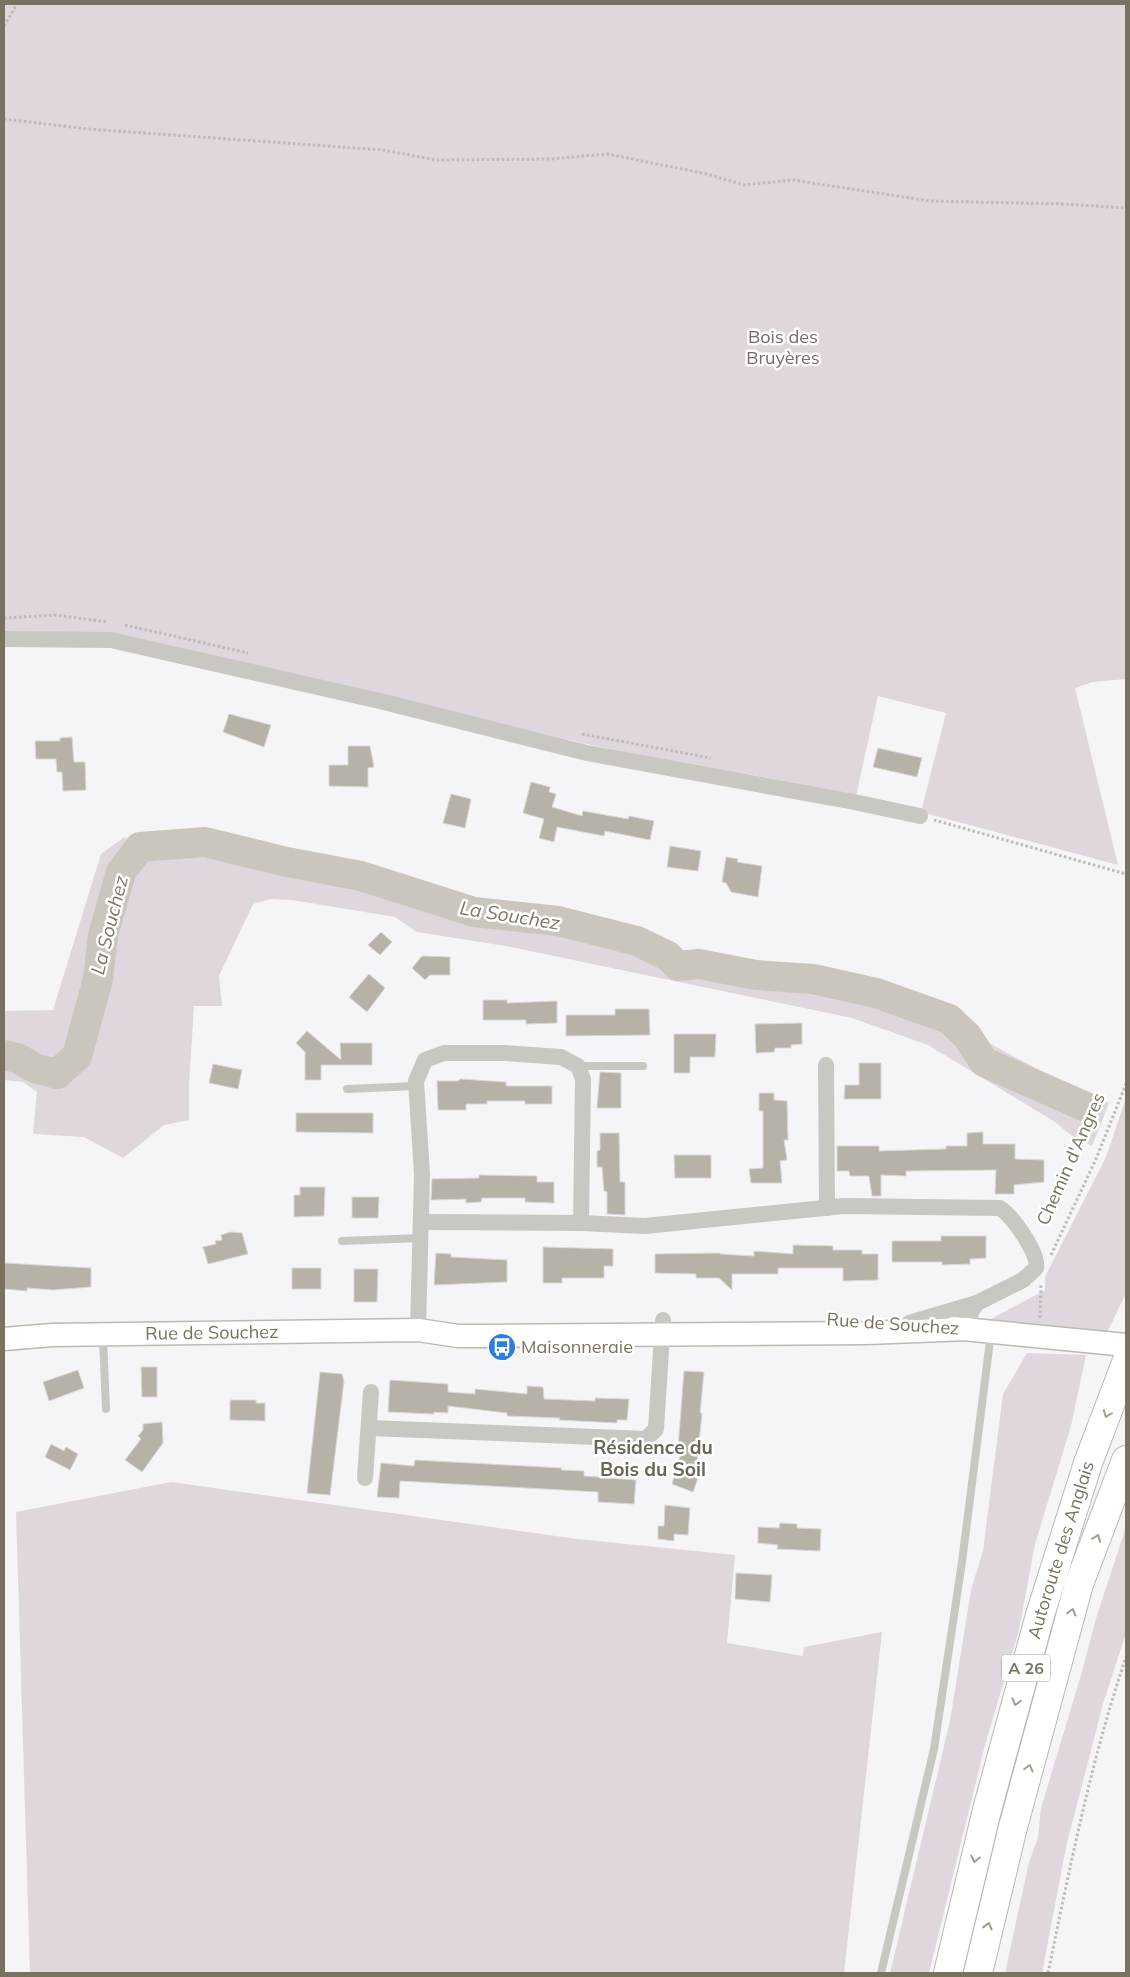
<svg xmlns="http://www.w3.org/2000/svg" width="1130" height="1977" viewBox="0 0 1130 1977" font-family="Mulish,sans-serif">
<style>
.green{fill:#dfd6de}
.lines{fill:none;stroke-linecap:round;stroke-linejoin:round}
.river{stroke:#cbc6bd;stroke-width:30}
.building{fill:#b6b2a7;stroke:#d8d7d9}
.secondary-casing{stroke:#bbb9b1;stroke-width:25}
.motorway-casing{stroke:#bab8b2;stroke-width:30}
.path{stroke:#bdbcb7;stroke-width:3;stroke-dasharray:2.5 2.5;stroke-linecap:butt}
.service{stroke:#c8c7c1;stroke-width:8}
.minor{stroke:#c8c7c1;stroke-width:16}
.secondary{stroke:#fff;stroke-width:22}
.motorway{stroke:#fff;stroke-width:28}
.oneway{stroke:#a19d8e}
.labels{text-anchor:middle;stroke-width:5;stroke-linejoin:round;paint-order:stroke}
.shield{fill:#fff;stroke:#a19d8e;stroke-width:1}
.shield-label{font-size:16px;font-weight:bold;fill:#79735e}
.park-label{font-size:18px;fill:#7d657a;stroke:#fff}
.street-label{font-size:18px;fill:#79735e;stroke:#fff}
.poi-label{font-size:18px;fill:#79735e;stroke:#fff;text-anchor:start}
.water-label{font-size:19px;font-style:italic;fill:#817463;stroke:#fff}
.neighbourhood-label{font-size:19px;font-weight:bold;fill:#6a6555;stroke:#fff}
</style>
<rect width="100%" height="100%" fill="#f5f5f7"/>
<g class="green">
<path d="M4 4H1126V679L1093 682 1075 688 1118 865 921 812 946 713 878 696 856 796 753 775 643 757 198 654 4 633Z"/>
<path d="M216 831 253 842 349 860 415 880 439 895 453 900 501 901 529 911 581 920 681 955 759 966 837 973 884 982 970 1018 987 1042 1080 1092 1109 1103 1092 1146 1072 1136 1055 1122 928 1045 852 1018 511 947 417 932 395 917 292 900 271 899 253 904 219 976 222 1006H194L189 1085V1120L164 1125 123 1158 84 1137 33 1134 37 1092 23 1082 4 1080V1011L53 1010 101 854 123 838Z"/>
<path d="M1126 1098V1293L1105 1337 991 1319 1045 1290V1277L1106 1157Z"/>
<path d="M1027 1353 1086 1355 1071 1426 1035 1544 1019 1630 985 1745 929 1973H890L950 1721 971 1590 983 1551 1003 1394Z"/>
<path d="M171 1482 577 1539 735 1555 727 1643 803 1656 804 1647 882 1632 844 1973H30L16 1512Z"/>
<path d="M1126 1527V1633L1103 1704 1066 1847 1042 1973H1005L1029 1862 1038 1838 1041 1808 1081 1675 1097 1615Z"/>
</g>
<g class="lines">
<path class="river" d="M4 1055 17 1058 37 1069 57 1074 77 1056 98 979 103 935 121 872 140 847 205 842 287 862 361 876 474 912 558 921 637 941 668 956 678 966 699 964 756 975 813 979 876 993 949 1019 967 1036 984 1062 1086 1107"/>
</g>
<g class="building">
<path d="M229 714 271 725 264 747 223 732Z"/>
<path d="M72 737 74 762H85L86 790 63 791 62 772H57L56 759H36L35 741H60V738Z"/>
<path d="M348 746H370L374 767 368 768V787L329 786V765H348Z"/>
<path d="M878 748 922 758 917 777 873 767Z"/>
<path d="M531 782 550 787 549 792 556 794 552 807 582 816 583 811 628 819 629 816 654 821 650 840 605 831 604 836 557 827 554 842 539 838 544 819 523 813Z"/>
<path d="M451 794 471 799 465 828 443 823Z"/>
<path d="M670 846 701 851 698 871 667 867Z"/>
<path d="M726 857 738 859 737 862 762 866 758 897 731 892 726 883 722 882Z"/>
<path d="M381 932 392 942 380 955 368 945Z"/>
<path d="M422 956 450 957V975H430L425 980 412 968Z"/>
<path d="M369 974 385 988 367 1012 349 997Z"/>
<path d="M483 1000H507V1003L557 1001V1023L526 1024V1020H483Z"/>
<path d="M615 1009H649L650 1035 566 1036V1015H615Z"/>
<path d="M802 1023V1044L791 1045V1048H775L774 1052 756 1053 755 1024Z"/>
<path d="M307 1031 341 1060 340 1043H372V1065H321V1080H305V1052L296 1043Z"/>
<path d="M674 1034H716L715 1057H690V1073H674Z"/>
<path d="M859 1063H881V1099H844L845 1085H859Z"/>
<path d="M213 1064 242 1070 238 1089 209 1083Z"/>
<path d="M600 1072 621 1073V1108H597Z"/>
<path d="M460 1079 506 1082V1086H552V1104H525V1101H487V1104H466V1110H438L437 1081H458Z"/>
<path d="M759 1093H774V1100L787 1101 788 1140H784L787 1160 780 1161 782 1183H751L749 1169 763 1168V1111H759Z"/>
<path d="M296 1113H373V1133L296 1132Z"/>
<path d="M983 1132V1144H1015V1159L1044 1160V1182L1014 1185V1194H995L996 1170 906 1171V1176L881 1175V1196H872L869 1176H850L849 1171H837V1146H879V1151L946 1149V1146H967V1133Z"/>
<path d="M600 1133H619L620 1182H625V1215L607 1214V1192L604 1191 602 1167H597V1151L600 1150Z"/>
<path d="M674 1155H711V1178H675Z"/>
<path d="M479 1175 537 1176V1182H554V1203L525 1202V1198H482L481 1202 466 1203V1199L431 1200 432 1179 479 1178Z"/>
<path d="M300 1187H325L324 1216 294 1217V1195H300Z"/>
<path d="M352 1197H379L378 1218H352Z"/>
<path d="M231 1232 242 1233 248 1254 208 1264 203 1247 216 1244 215 1241 222 1240 221 1235Z"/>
<path d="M941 1236H986V1258L970 1259V1264L942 1265V1262H892V1241H941Z"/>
<path d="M793 1245 833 1246V1250H862V1254H878V1280L843 1281V1268H778V1274H732V1290L719 1278H696V1274L655 1273V1254L720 1253V1254L754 1256V1251L793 1254Z"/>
<path d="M543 1247 613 1249V1266H604V1278H562V1283H543Z"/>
<path d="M436 1253 451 1254V1257L507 1260V1282L434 1285Z"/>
<path d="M4 1263 91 1268V1287L53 1290 27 1288V1291L4 1289Z"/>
<rect x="292" y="1268" width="29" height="21"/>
<path d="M354 1269H378L377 1302H354Z"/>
<path d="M141 1367H157V1397H142Z"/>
<path d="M78 1370 84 1388 49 1401 43 1382Z"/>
<path d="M684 1371 704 1372 700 1413H702L697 1462 703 1464 693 1492 672 1484 682 1449 678 1448Z"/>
<path d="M320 1372 342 1374 344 1381 330 1495 307 1493Z"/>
<path d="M390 1380 448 1384V1392L475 1394V1389L527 1394V1386L543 1387 544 1399 595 1401V1398L629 1399 627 1420H617V1423L559 1420 560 1418 507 1416V1413L448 1406V1413L434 1412V1414L388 1412Z"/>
<path d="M230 1400H256V1403H265V1421L230 1420Z"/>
<path d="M162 1422 163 1443 142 1472 125 1460 141 1439 138 1436 143 1430V1424Z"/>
<path d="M51 1444 64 1451 66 1447 78 1454 70 1470 45 1457Z"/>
<path d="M415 1460 562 1468 561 1470 584 1471V1476L636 1480 634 1504 598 1502V1492L400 1481 399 1498 377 1497 381 1463 414 1466Z"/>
<path d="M665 1505 690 1508 688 1535 674 1534V1541L658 1539V1526H664Z"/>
<path d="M780 1523 797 1524V1528L821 1529 820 1551 777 1549 778 1545 758 1543V1527L779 1528Z"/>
<path d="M736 1573 772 1575 770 1602 735 1599Z"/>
</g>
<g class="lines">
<defs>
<g id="secondary">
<path d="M953 1328 1126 1345"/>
<path id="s1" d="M4 1339 52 1335 418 1330 458 1336H490L866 1333 968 1329"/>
</g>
<g id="motorway">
<path id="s2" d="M948 1973 987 1810 1040 1615 1088 1463 1126 1363"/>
<path d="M978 1973 1013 1827 1079 1584 1126 1460"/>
</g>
</defs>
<use href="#secondary" class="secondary-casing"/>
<use href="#motorway" class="motorway-casing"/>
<g class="path">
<path d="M4 26 17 4"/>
<path d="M4 119 88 129 383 150 436 160 551 159 607 154 707 174 744 185 793 180 930 201 1065 204 1126 208"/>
<path d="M4 618 56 615 107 622"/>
<path d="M125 625 248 653"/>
<path d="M582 734 711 758"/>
<path d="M934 820 1126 874"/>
<path d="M1051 1255 1096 1159 1126 1084"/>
<path d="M1040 1318 1041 1284"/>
<path d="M1048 1973C1070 1867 1091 1760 1126 1657"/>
</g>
<g class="service">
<path d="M578 1066H643"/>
<path d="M347 1089 416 1086"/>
<path d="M342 1241 421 1238"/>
<path d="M103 1337 106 1409"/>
<path d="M881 1973 934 1749 962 1562 991 1333"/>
</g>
<g class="minor">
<path d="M4 639 111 640 384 702 587 753 854 802 920 816"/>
<path d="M826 1065 827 1208"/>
<path d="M421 1222 581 1223 645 1226 844 1206 1000 1208C1013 1217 1039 1253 1036 1268L1023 1280 977 1303 971 1312 968 1329"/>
<path d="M909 1323 977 1303"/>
<path d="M418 1330 422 1174 416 1081 425 1060 444 1053H505L561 1057 578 1066 583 1079 581 1223"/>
<path d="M369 1428 646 1439 656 1429 663 1320"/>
<path d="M365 1478 371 1392"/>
</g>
<use href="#secondary" class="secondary"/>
<use href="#motorway" class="motorway"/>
</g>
<defs><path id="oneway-chevron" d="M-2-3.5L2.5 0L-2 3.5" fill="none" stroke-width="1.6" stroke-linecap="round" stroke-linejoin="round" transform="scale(1.25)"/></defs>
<g class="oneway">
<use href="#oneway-chevron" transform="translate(1107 1414) rotate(111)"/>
<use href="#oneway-chevron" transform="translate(1097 1538) rotate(-69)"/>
<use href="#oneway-chevron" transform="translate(1072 1612) rotate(-75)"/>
<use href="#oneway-chevron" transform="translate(1016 1702) rotate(105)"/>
<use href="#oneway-chevron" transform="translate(1029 1768) rotate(-75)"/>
<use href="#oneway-chevron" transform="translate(975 1859) rotate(103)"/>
<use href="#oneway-chevron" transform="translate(988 1926) rotate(-76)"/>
</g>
<defs>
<symbol id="bus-disc" viewBox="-11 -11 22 22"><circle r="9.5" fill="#2a7ee2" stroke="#fff"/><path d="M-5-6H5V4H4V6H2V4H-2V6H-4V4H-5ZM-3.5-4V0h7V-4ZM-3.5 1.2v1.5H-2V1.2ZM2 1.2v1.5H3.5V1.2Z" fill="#fff"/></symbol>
</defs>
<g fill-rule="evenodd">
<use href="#bus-disc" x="486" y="1331" width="32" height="32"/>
</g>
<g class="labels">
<rect class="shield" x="1002" y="1654.5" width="48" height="27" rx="4"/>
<g class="shield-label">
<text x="1026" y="1674">A 26</text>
</g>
<g class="park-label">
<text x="783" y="343">Bois des<tspan x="783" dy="21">Bruyères</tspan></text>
</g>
<g class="street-label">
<text transform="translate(1071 1159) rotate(-66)" y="6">Chemin d'Angres</text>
<text transform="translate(893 1324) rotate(4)" y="6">Rue de Souchez</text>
<text dy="6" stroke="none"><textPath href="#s1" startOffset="208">Rue de Souchez</textPath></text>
<text dy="6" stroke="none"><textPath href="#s2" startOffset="438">Autoroute des Anglais</textPath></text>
</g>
<g class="poi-label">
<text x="521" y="1353">Maisonneraie</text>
</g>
<g class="water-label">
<text transform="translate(510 915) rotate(9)" y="7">La Souchez</text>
<text transform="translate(109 925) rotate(-76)" y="7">La Souchez</text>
</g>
<g class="neighbourhood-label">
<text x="653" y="1454">Résidence du<tspan x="653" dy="22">Bois du Soil</tspan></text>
</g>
</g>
<rect width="1130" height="1977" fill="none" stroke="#79735e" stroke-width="10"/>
</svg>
